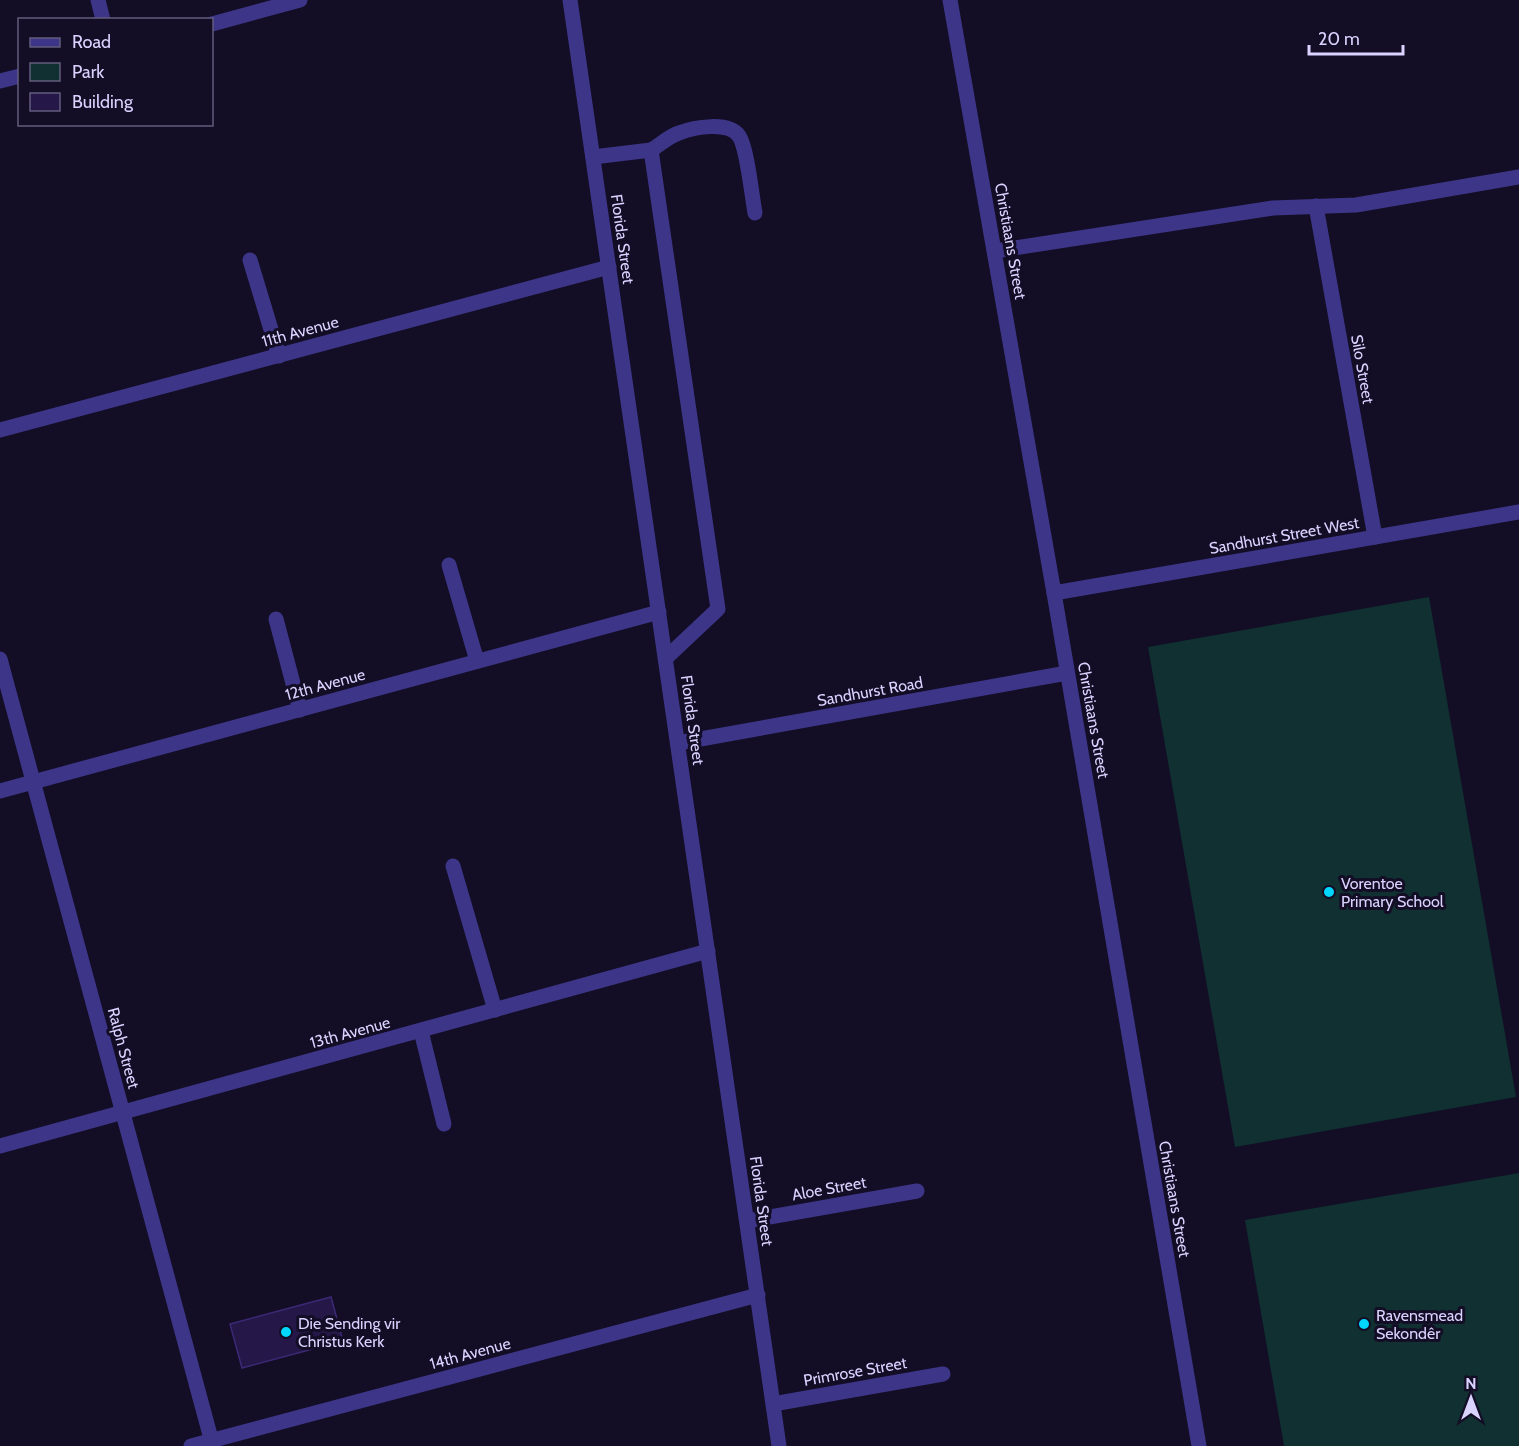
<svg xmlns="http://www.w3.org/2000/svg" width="1519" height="1446" viewBox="0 0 1519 1446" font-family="Cabin,sans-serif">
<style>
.green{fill:#103031}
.building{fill:#251848;stroke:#3c2976;stroke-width:1.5}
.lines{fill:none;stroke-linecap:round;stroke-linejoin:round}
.minor{stroke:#3d3688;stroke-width:15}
.poi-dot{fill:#00d7fe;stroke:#130d26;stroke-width:2}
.labels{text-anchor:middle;stroke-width:6;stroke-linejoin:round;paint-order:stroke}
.street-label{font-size:16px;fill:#dad3ff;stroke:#130d26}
.poi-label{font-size:16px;fill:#dad3ff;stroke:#130d26;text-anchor:start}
</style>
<rect width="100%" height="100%" fill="#130d26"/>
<g class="green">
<path d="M1429 597 1516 1097 1235 1147 1148 647Z"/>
<path d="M1519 1173V1446H1284L1245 1220Z"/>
</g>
<path class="building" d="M331 1297 343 1341 242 1368 230 1324Z"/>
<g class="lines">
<g class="minor">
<path d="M98 0 103 20"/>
<path d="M570 0 779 1446"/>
<path d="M950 0 1054 593 1199 1446"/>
<path d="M212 24 300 0"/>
<path d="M0 81 20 76"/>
<path d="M651 150C660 145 669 136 679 133 694 127 729 121 739 136 747 147 752 197 755 213"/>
<path d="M593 157 651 150 718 609 666 658"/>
<path d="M1316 206 1375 537"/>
<path d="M995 251 1273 208 1356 205 1519 177"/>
<path d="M250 260 279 356"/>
<path d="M0 430 609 267"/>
<path d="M449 565 477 661"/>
<path d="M1054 593 1519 512"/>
<path d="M276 619 300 710"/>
<path d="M0 659 213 1446"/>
<path d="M678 743 1067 673"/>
<path d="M0 791 659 612"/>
<path d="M453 866 495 1010"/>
<path d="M421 1031 444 1124"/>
<path d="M0 1146 708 951"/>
<path d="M747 1221 917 1191"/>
<path d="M773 1404 943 1374"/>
<path d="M191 1446 758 1295"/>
</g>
</g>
<g class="poi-dot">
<circle cx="1329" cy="892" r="6"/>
<circle cx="1364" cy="1324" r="6"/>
<circle cx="286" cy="1332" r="6"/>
</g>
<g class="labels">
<g class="street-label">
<text transform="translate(623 239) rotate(82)" y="6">Florida Street</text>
<text transform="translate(1011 241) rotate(80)" y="6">Christiaans Street</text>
<text transform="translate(300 331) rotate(-15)" y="6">11th Avenue</text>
<text transform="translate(1363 369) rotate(80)" y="6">Silo Street</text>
<text transform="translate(1284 535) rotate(-10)" y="6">Sandhurst Street West</text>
<text transform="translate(325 684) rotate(-15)" y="6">12th Avenue</text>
<text transform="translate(870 691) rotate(-10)" y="6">Sandhurst Road</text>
<text transform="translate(693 720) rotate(82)" y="6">Florida Street</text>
<text transform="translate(1094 720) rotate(80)" y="6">Christiaans Street</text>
<text transform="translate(350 1032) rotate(-15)" y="6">13th Avenue</text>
<text transform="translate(124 1048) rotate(75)" y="6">Ralph Street</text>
<text transform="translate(829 1188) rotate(-10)" y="6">Aloe Street</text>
<text transform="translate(1175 1199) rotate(80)" y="6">Christiaans Street</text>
<text transform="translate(762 1201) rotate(82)" y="6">Florida Street</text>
<text transform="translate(470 1353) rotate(-15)" y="6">14th Avenue</text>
<text transform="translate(855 1371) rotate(-10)" y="6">Primrose Street</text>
</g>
<g class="poi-label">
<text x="1341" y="889">Vorentoe<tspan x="1341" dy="18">Primary School</tspan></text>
<text x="1376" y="1321">Ravensmead<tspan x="1376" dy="18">Sekondêr</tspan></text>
<text x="298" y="1329">Die Sending vir<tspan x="298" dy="18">Christus Kerk</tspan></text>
</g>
</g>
<rect x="18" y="18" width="195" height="108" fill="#130d26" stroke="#635c7d" stroke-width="1.5"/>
<rect x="30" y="38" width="30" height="9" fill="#3d3688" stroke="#635c7d" stroke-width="1.5"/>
<text x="72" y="48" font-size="18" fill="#dad3ff">Road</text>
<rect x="30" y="63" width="30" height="18" fill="#103031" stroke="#635c7d" stroke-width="1.5"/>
<text x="72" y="78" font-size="18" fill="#dad3ff">Park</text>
<rect x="30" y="93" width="30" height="18" fill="#251848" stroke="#635c7d" stroke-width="1.5"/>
<text x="72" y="108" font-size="18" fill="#dad3ff">Building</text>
<g transform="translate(1471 1398)" stroke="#130d26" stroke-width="4.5" paint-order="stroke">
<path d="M0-4.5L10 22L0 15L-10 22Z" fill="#dad3ff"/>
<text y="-9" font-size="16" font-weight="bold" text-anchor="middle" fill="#dad3ff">N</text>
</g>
<path d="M1309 45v9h94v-9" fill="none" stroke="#dad3ff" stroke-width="3"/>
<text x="1318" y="45" font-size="18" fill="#dad3ff" stroke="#130d26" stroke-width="4.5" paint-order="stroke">20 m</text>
</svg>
